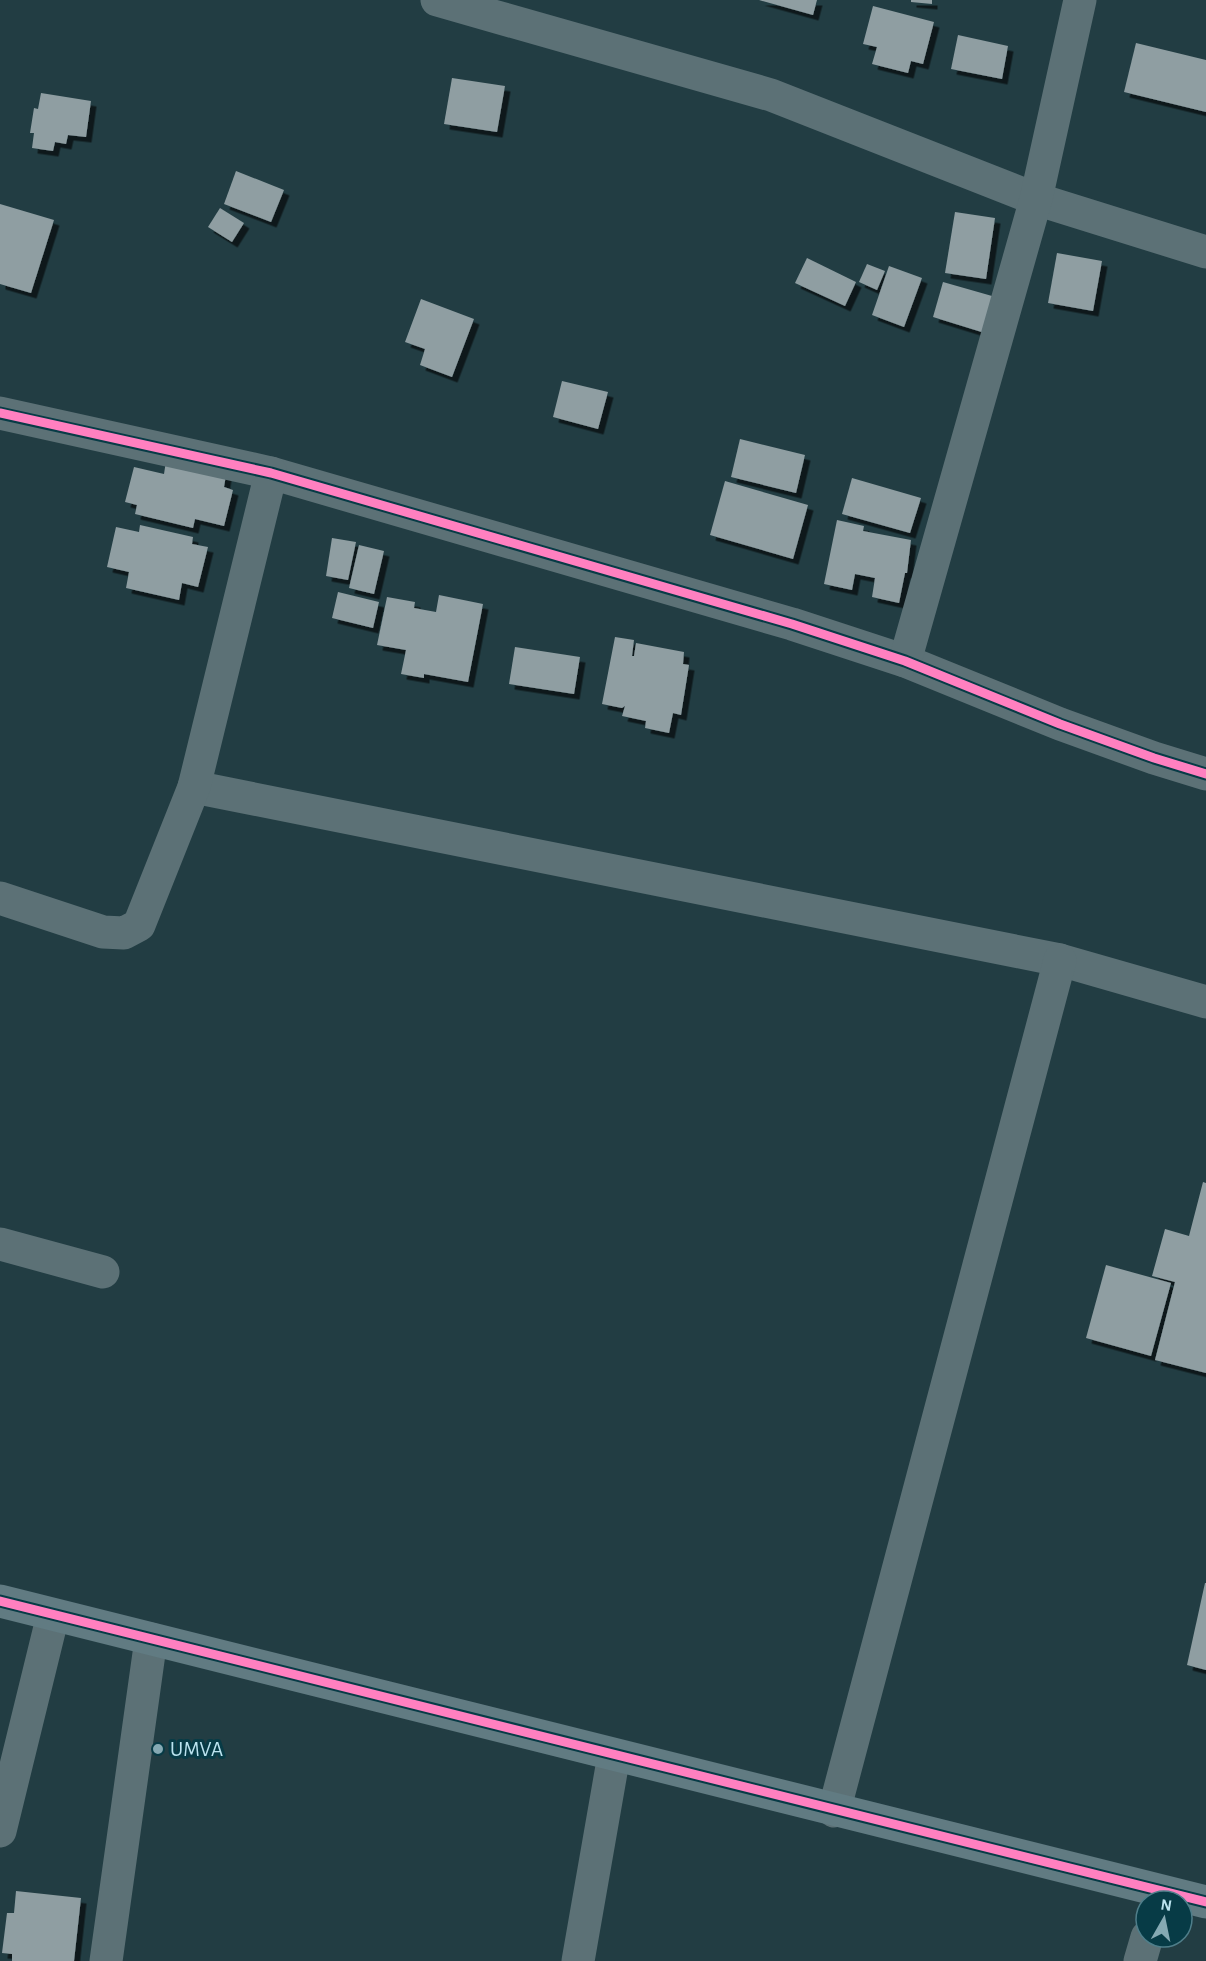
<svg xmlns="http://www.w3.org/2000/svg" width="1206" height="1961" viewBox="0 0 1206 1961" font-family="'Alegreya Sans',sans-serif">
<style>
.building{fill:#8f9ea2;filter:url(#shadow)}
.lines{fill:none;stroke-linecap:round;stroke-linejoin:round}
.street{stroke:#5c7176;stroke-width:33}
.secondary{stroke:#617b82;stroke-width:33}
.cycleway-casing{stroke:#073b46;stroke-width:13}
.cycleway{stroke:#ff80c0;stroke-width:9}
.poi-dot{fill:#85a9b3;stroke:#073b46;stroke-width:2}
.labels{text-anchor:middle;stroke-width:6;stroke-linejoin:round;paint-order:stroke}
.poi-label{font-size:21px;fill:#bbe3ef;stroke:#073b46;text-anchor:start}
</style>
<defs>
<filter id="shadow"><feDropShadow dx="5.5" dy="5.5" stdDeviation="0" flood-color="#0009"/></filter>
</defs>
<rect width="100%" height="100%" fill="#223d43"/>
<g class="building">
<path d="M759 0H817L813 15Z"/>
<path d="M911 0H932V4L911 2Z"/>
<path d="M873 6 934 22 923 64 911 61 908 73 872 64 877 47 863 44Z"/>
<path d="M958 35 1008 46 1002 79 951 69Z"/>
<path d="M1136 43 1206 60V112L1124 92Z"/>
<path d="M452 78 505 86 497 132 444 124Z"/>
<path d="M41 93 91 101 86 137 68 135 66 144 55 142 53 151 32 148 34 133H30L34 108 38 109Z"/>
<path d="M236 171 284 190 271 222 224 204Z"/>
<path d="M0 204 54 220 31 293 0 284Z"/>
<path d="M220 208 244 223 232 242 208 227Z"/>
<path d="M955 212 995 218 986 279 945 273Z"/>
<path d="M1057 253 1102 261 1093 311 1048 303Z"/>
<path d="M807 258 856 282 845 306 795 283Z"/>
<path d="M867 264 885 271 877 290 859 282Z"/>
<path d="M889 266 922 278 904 327 872 315Z"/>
<path d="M943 282 999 298 988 334 933 317Z"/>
<path d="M421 299 474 319 452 377 420 365 425 349 405 342Z"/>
<path d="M562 381 608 392 598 429 553 417Z"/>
<path d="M740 439 805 455 796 493 731 477Z"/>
<path d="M166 461 226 475 224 487 233 490 224 526 195 519 193 528 135 514 137 505 125 502 134 467 164 474Z"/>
<path d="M852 478 921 498 910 533 842 514Z"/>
<path d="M725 481 808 505 793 559 710 535Z"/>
<path d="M837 520 864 526 863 531 911 540 907 573H905L899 603 872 597 875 578 855 574 852 590 824 584Z"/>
<path d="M140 525 193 537 192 544 208 547 198 587 182 583 179 600 126 588 129 572 107 567 116 527 139 532Z"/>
<path d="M332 538 356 542 348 580 326 576Z"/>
<path d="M359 545 384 551 374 594 349 588Z"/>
<path d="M338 592 379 602 373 628 332 618Z"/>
<path d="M439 595 483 604 468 682 424 674V678L401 674 406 650 377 645 387 597 415 602 414 608 436 612Z"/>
<path d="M615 637 634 640 632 656H634L636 643 684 652 683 664 689 665 681 715 673 713 669 733 645 728 646 721 622 716 625 706 622 708 602 704Z"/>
<path d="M515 647 580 657 574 694 509 684Z"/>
<path d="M1203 1182 1206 1183V1373L1155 1360 1175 1282 1152 1276 1165 1229 1189 1236Z"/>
<path d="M1106 1265 1171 1283 1151 1356 1086 1338Z"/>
<path d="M1205 1583H1206V1670L1187 1665Z"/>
<path d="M16 1891 81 1898 74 1961H12V1954L2 1953 7 1913H14Z"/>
</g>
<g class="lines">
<g class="street">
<path d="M437 0 771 95 1036 199 1206 252"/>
<path d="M0 413 271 473 792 624 905 661 1060 724 1154 758 1206 774"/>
<path d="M905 661 1036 199 1080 0"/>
<path d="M194 787 1060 960 1206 1002"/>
<path d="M0 898 103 932 124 933 139 925 194 787 271 473"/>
<path d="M0 1244 103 1272"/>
<path d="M834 1811 1060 960"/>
<path d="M0 1831 53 1615"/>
<path d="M106 1961 151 1639"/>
<path d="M578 1961 614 1755"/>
<path d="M1140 1961 1147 1937"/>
</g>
<path class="secondary" d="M0 1601 1206 1902"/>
<defs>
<g id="cycleway">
<path d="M0 413 271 473 792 624 905 661 1060 724 1154 758 1206 774"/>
<path d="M0 1601 1206 1902"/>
</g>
</defs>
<use href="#cycleway" class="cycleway-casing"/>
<use href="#cycleway" class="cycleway"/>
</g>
<circle class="poi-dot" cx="158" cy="1749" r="6"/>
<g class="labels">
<g class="poi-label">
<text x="170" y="1756">UMVA</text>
</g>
</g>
<g transform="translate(1164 1919) rotate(9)"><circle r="28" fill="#073b46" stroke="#4f7e8a" stroke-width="1.5"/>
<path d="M0-4.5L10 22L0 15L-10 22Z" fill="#85a9b3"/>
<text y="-9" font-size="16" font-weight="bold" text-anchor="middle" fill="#bbe3ef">N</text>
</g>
</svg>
